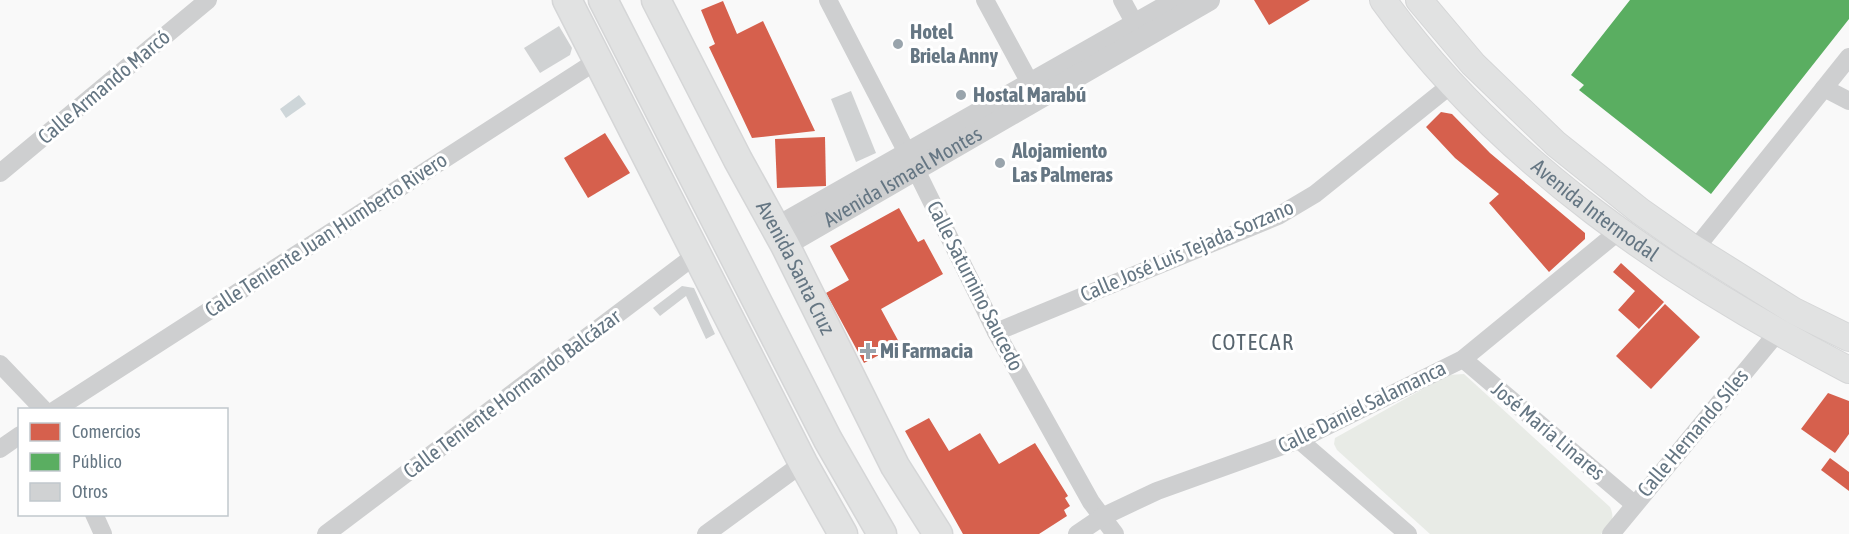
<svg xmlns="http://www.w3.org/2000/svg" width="1849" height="534" viewBox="0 0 1849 534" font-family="'Asap Condensed',sans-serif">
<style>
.green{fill:#e8ebe6}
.water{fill:#ced6d9}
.shops{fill:#d6604d}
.public{fill:#5aae61}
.building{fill:#d0d2d3}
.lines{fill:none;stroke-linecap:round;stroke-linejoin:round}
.secondary-casing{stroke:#d5d6d7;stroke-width:28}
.primary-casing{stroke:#d5d6d7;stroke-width:31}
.minor{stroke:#cecfd0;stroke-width:18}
.tertiary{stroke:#cecfd0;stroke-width:22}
.secondary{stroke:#e1e2e2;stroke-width:26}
.primary{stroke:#e1e2e2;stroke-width:28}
.poi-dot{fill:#99a4ac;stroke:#fff;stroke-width:2}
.labels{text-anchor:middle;stroke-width:6;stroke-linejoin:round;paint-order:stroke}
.poi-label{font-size:21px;font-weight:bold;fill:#657683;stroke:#fff;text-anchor:start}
.street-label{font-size:21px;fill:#657683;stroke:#fff}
.neighbourhood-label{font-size:22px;letter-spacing:1.5px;fill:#57646e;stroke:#fff}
</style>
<rect width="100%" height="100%" fill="#f9f9f9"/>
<path class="green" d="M1464 374 1610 507C1616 520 1610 526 1601 534H1430L1337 450 1334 444 1335 438 1448 375Z"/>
<path class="water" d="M299 95 306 104 286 118 280 109Z"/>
<g class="shops">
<path d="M1254 0H1310L1269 25Z"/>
<path d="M723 1 737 34 763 21 815 131 752 138 709 47 715 44 701 10Z"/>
<path d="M1441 112 1452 114 1490 153 1585 233V239L1549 272 1489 203 1499 194 1455 158 1426 127Z"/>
<path d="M605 133 630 173 588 198 564 158Z"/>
<path d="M825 137 826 186 777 188 775 139Z"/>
<path d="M899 208 918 242 924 239 943 274 881 309 900 344 864 363 826 293 849 280 830 246Z"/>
<path d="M1621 263 1664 302 1639 329 1618 310 1635 291 1613 272Z"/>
<path d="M1665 304 1700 337 1651 389 1616 356Z"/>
<path d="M1828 393 1849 401V434L1835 453 1801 429Z"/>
<path d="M929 418 949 451 980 433 999 464 1035 443 1068 496 1065 498 1070 506 1064 510 1067 516 1039 534H963L905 431Z"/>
<path d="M1830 458 1849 472V491L1821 470Z"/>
</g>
<path class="public" d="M1630 0H1849V19L1711 194 1579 90 1584 85 1571 75Z"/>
<g class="building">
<path d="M559 26 572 48 570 55 540 73 524 48Z"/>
<path d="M851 91 876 153 856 162 831 99Z"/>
<path d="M682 286 694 288 715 334 706 339 686 296 660 316 653 308Z"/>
</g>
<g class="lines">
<defs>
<g id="secondary">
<path id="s2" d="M1383 0C1500 163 1674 279 1849 370"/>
<path d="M1419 0 1473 64 1556 144 1640 211 1687 244 1794 311 1849 338"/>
</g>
<g id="primary">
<path d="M567 0 803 463 843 534"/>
<path d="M603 0 828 440 882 534"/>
<path id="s3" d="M656 0 738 160 785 245 895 466 938 534"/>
</g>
</defs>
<use href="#secondary" class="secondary-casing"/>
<use href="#primary" class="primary-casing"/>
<g class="minor">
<path d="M828 0 916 170 996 332 1091 502 1115 534"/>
<path d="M985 0 1030 83"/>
<path d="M1122 0 1135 24"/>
<path d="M1824 88 1849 101"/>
<path d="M0 173 208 0"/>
<path d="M1695 249 1849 57"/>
<path d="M996 332 1278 216 1315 194 1452 84"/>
<path d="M1463 359 1634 504"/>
<path d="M0 364 44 410"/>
<path d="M55 410 598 60"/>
<path d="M1299 440 1408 534"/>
<path d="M0 449 20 435"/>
<path d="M94 514 103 534"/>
<path d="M326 534 697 254"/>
<path d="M706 534 803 463"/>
<path d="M1077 534 1102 517 1157 491 1299 440 1463 359 1619 231"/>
<path d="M1611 534 1777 333"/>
</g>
<g class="tertiary">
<path d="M776 228 1178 0"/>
<path id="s1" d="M785 245 1209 0"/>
</g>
<use href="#secondary" class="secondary"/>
<use href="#primary" class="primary"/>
</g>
<g class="poi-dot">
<circle cx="898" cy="44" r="6"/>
<circle cx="961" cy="95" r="6"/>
<circle cx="1000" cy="163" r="6"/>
<path d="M865 342h6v6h6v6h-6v6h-6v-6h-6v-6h6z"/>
</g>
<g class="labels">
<g class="poi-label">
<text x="910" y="39">Hotel<tspan x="910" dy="24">Briela Anny</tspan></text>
<text x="973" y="102">Hostal Marabú</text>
<text x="1012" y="158">Alojamiento<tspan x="1012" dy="24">Las Palmeras</tspan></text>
<text x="880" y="358">Mi Farmacia</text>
</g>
<g class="street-label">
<text transform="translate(104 87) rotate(-40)" y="7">Calle Armando Marcó</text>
<text dy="7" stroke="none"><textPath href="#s1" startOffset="136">Avenida Ismael Montes</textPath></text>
<text dy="7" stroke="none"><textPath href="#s2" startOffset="300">Avenida Intermodal</textPath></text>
<text transform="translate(326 235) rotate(-33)" y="7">Calle Teniente Juan Humberto Rivero</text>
<text transform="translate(1187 251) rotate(-23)" y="7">Calle José Luis Tejada Sorzano</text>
<text dy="7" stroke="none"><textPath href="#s3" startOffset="302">Avenida Santa Cruz</textPath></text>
<text transform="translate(975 286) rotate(63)" y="7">Calle Saturnino Saucedo</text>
<text transform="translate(512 394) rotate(-37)" y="7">Calle Teniente Hormando Balcázar</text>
<text transform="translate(1362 407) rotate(-26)" y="7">Calle Daniel Salamanca</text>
<text transform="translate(1548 431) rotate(40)" y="7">José María Linares</text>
<text transform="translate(1693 433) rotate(-50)" y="7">Calle Hernando Síles</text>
</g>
<g class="neighbourhood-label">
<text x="1253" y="350">COTECAR</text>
</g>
</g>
<rect x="18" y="408" width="210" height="108" fill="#ffffff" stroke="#c1c8cd" stroke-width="1.5"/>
<rect x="30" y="423" width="30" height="18" fill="#d6604d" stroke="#c1c8cd" stroke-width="1.5"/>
<text x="72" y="438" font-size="18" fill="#657683">Comercios</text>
<rect x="30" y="453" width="30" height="18" fill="#5aae61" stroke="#c1c8cd" stroke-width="1.5"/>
<text x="72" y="468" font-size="18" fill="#657683">Público</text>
<rect x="30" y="483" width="30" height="18" fill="#d0d2d3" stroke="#c1c8cd" stroke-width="1.5"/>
<text x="72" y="498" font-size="18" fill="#657683">Otros</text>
</svg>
